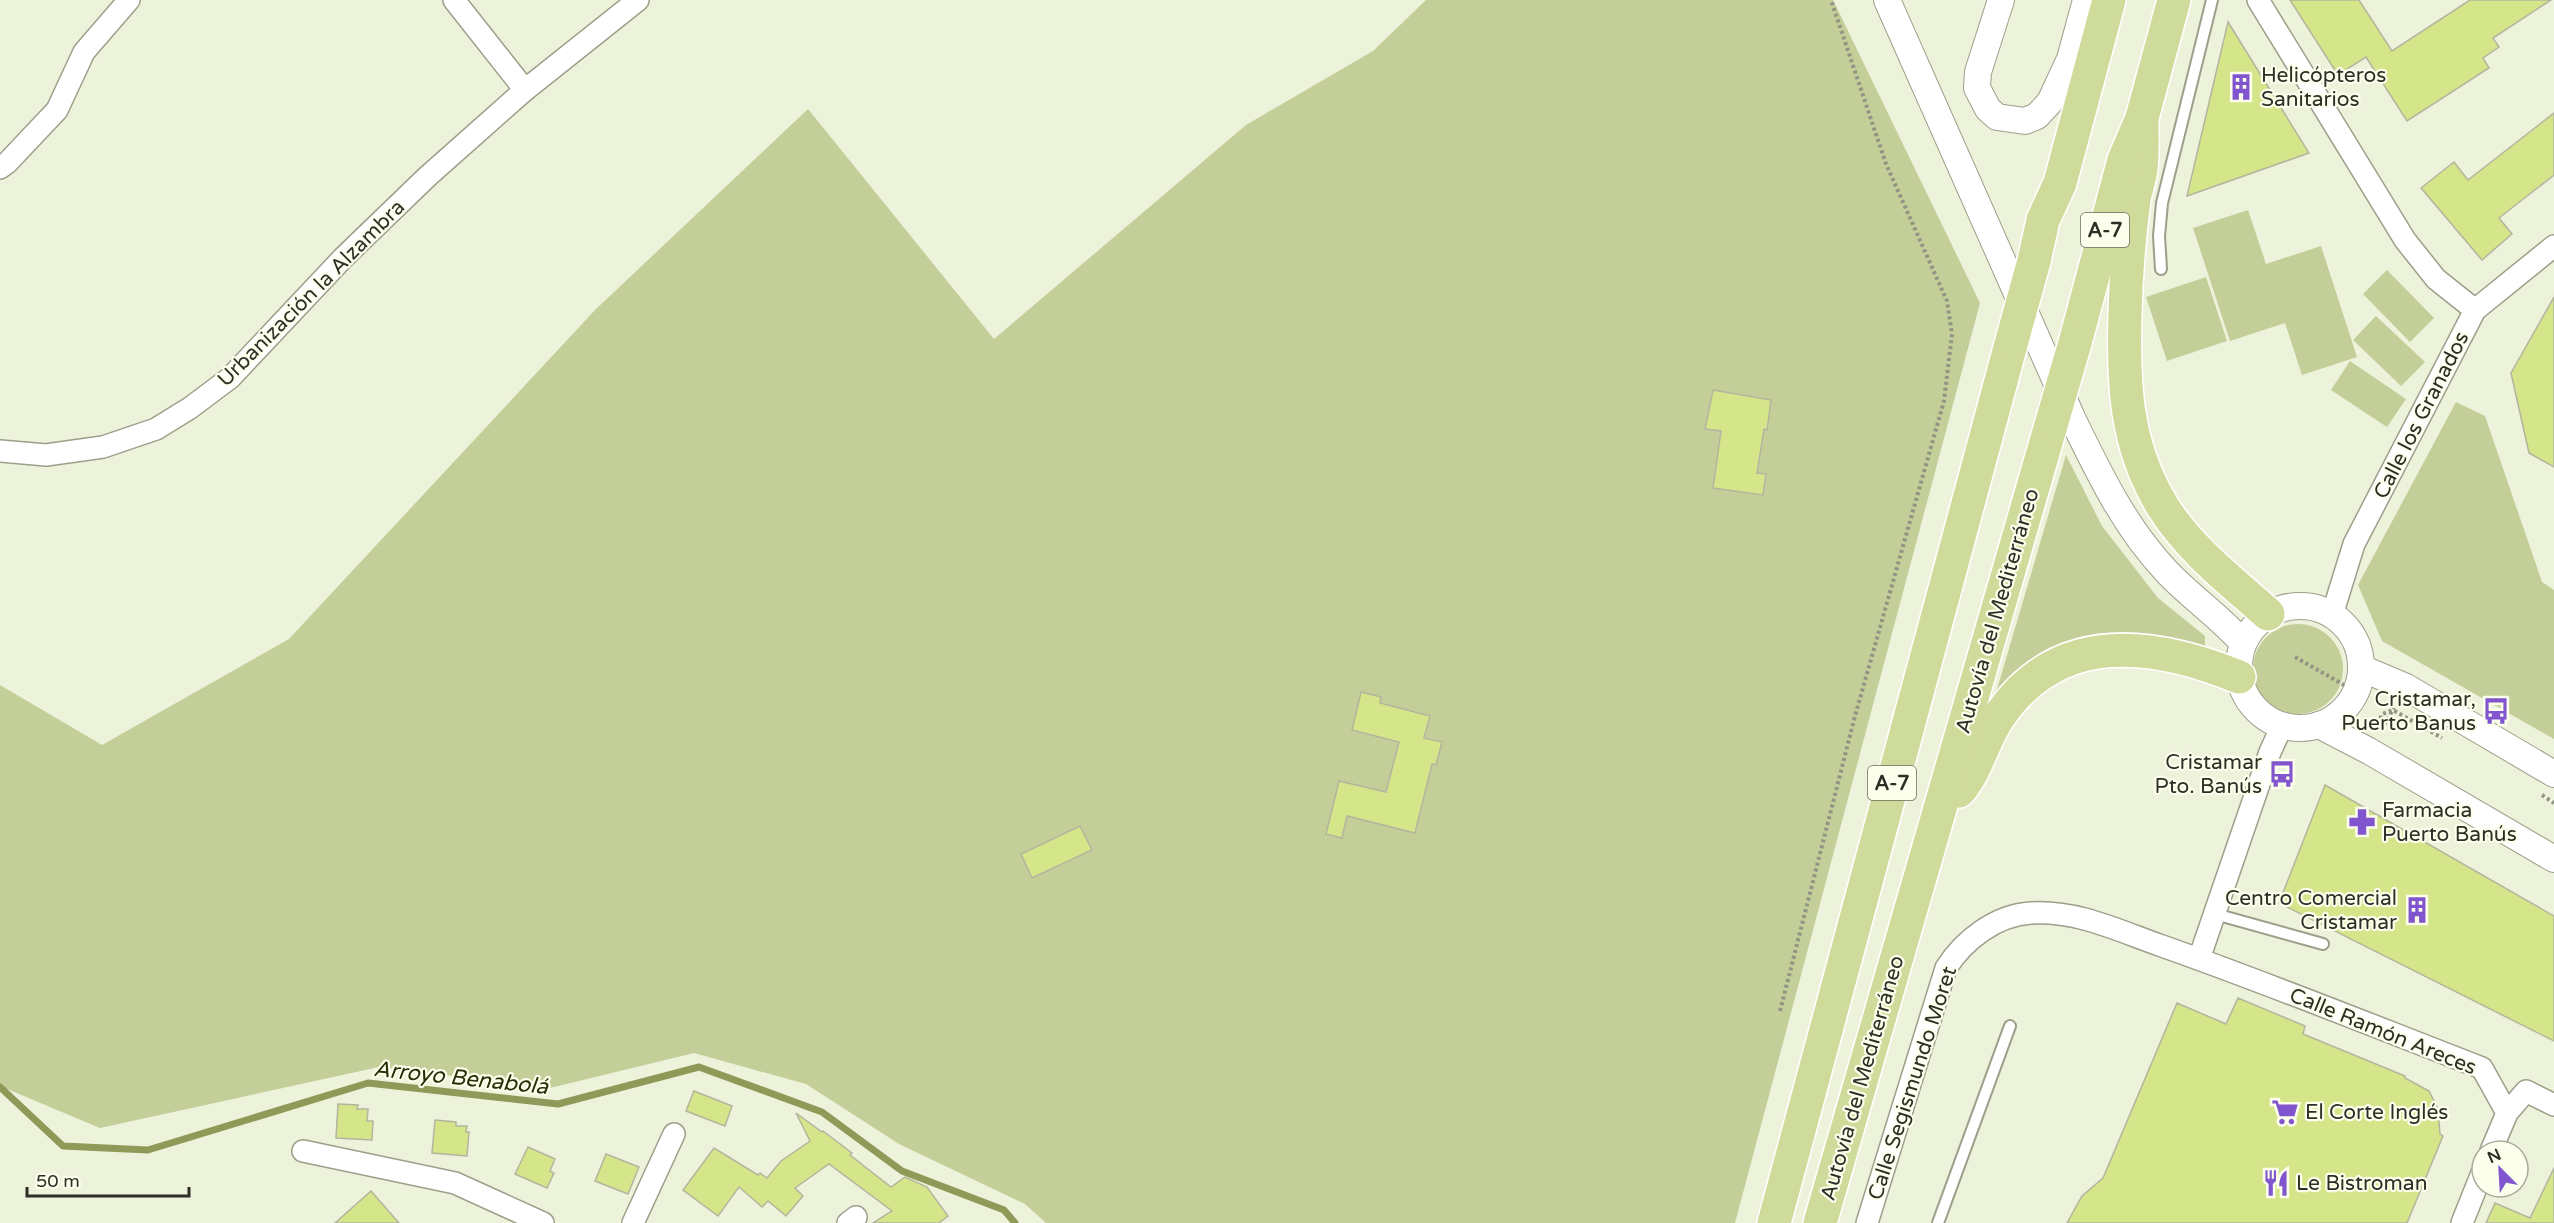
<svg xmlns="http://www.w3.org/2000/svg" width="2554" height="1223" viewBox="0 0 2554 1223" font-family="'Varela Round',sans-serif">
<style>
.green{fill:#c3ce98}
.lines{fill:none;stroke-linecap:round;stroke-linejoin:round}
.stream{stroke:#8e9a57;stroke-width:7}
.building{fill:#d5e589;stroke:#b1b69f;stroke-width:1.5}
.service-casing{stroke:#9ba08a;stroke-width:14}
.minor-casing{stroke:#9ba08a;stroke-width:24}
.tertiary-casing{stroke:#9ba08a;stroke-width:28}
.trunk-casing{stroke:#fff;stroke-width:36}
.path{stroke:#909483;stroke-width:4;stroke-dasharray:3 3;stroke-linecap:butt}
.service{stroke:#fff;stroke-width:10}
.minor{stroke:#fff;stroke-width:21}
.tertiary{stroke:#fff;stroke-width:26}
.trunk{stroke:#cfdb9a;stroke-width:33}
.trunk-bridge-casing{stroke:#fff;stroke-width:36;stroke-linecap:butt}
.trunk-bridge{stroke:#cfdb9a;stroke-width:33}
.labels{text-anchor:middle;stroke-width:4.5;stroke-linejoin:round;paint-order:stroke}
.shield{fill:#fbffec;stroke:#6b6d61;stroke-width:1.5}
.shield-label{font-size:20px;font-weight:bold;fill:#2d2f26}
.poi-label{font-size:21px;fill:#2d2f26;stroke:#fbffec;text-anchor:start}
.street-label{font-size:21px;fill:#2d2f26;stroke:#fbffec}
.water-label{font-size:22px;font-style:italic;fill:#272d05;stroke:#fbffec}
</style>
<rect width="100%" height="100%" fill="#edf2db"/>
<g class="green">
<path d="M1426 0H1833L1980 303 1735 1223H1046L1025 1204 899 1144 806 1084 694 1053 550 1088 379 1067 100 1128 0 1086V685L102 745 289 639 595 310 808 109 994 339 1246 125 1373 51Z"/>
<path d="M2248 210 2266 264 2321 246 2357 357 2302 375 2285 323 2230 341 2193 228Z"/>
<path d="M2387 270 2434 318 2410 342 2363 294Z"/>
<path d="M2206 277 2227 341 2167 361 2146 297Z"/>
<path d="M2376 316 2425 362 2401 386 2353 340Z"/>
<path d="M2350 361 2406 399 2387 427 2331 390Z"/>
<path d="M2456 402 2485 416 2542 582 2554 590V739L2382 641 2358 585Z"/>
<path d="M2066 455 2102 526 2158 598 2205 636V650L2139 640 1993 703Z"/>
<circle cx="2298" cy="669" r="45"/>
</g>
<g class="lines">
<path class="stream" d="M0 1087 63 1146 148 1150 368 1083 558 1104 699 1067 822 1112 902 1171 1004 1210 1015 1223"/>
</g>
<g class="building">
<path d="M2290 0H2359L2392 51 2470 0H2551L2493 38 2499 47 2483 58 2489 68 2407 121 2366 57 2338 75Z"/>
<path d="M2228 22 2309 153 2187 196Z"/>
<path d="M2554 113V175L2499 218 2512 234 2482 260 2421 188 2454 162 2468 180Z"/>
<path d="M2554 297V467L2529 453 2511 373Z"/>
<path d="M1713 390 1771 400 1767 430 1764 429 1757 473 1766 474 1763 495 1713 488 1721 431 1705 429Z"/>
<path d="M1361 692 1381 697 1380 703 1430 716 1424 738 1442 742 1436 765 1432 764 1415 833 1347 816 1342 838 1326 834 1339 781 1386 792 1399 742 1352 730Z"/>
<path d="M2325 785 2554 916V1041L2279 903Z"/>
<path d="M1080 826 1092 850 1032 878 1021 854Z"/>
<path d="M2238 998 2305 1026 2303 1034 2405 1076V1078L2429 1091 2438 1109 2440 1134 2443 1136 2407 1223H2067L2082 1196 2103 1178 2177 1003 2226 1024Z"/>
<path d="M694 1091 732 1106 725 1126 686 1111Z"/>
<path d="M338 1104 358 1105 357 1109H368L367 1121H373L372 1140 336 1138Z"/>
<path d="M796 1113 822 1132 823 1131 852 1153 850 1155 891 1187 905 1177 927 1187 948 1216 939 1223H873L892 1211 829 1164 795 1188 803 1196 786 1216 768 1201 762 1207 739 1187 718 1216 683 1190 714 1148 758 1175 760 1173 767 1178 781 1161 810 1141Z"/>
<path d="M435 1120 456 1122V1126H467L466 1132H469L467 1156 432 1153Z"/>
<path d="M528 1147 555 1159 550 1171 554 1173 547 1188 515 1174Z"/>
<path d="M606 1154 639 1167 628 1194 595 1181Z"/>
<path d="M2554 1168V1223H2486L2495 1203 2530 1218Z"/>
<path d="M371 1191 399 1223H335Z"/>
</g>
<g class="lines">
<defs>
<g id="service">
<path d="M2161 269 2159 236 2162 203 2212 0"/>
<path d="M2215 914 2323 944"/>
<path d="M1938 1223 2010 1026"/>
</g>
<g id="minor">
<path d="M454 0 525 90"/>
<path d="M2258 0 2405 240 2436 279 2475 310"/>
<path d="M0 168 7 163 57 110 84 52 129 0"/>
<path d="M0 451 46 455 103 447 156 429 190 408 230 378 343 258 428 176 525 90 638 0"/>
<path d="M2332 615 2354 544 2475 310 2554 246"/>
<path d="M2199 959 2270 752 2282 726"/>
<path d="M303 1151 455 1183 543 1223"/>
<path d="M2491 1151 2507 1113 2526 1091 2554 1105"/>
<path d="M633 1223 674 1134"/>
<path d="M848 1223 856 1217"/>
<path d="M1867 1223 1946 968C1964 940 1996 915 2031 913 2077 910 2119 931 2162 946 2270 984 2376 1027 2482 1068L2507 1113"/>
<path d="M2462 1223 2482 1173"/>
</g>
<g id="tertiary">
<path d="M1887 0 2073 420C2100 475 2125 528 2168 573 2192 598 2220 617 2243 643"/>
<path d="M2001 0 1978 72 1977 88 1988 109 1997 117 2025 121 2037 116 2050 102 2070 59 2086 0"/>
<circle cx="2300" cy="667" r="61"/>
<path d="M2361 668 2406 687 2554 774"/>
<path d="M2319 725 2369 751 2554 859"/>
</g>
<g id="trunk">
<path d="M2142 118C2142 134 2143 152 2141 168 2140 179 2136 189 2134 199 2129 237 2126 275 2125 313 2123 383 2125 445 2163 507 2189 549 2231 581 2268 614"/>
<path d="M2034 261 2043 220 2060 183 2109 0"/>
<path d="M2075 343 2124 160 2142 118 2174 0"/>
<path d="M1959 791C1978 769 1983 739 2000 715 2060 629 2154 642 2239 677"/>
<path d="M1774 1223 2011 344"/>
<path d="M1820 1223 2051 425"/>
</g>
</defs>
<use href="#service" class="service-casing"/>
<use href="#minor" class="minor-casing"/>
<use href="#tertiary" class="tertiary-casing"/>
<use href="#trunk" class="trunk-casing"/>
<g class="path">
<path d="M2295 657 2344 685"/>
<path d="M2381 730 2379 722 2382 714 2393 710 2442 738"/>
<path d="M2381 730 2394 708"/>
<path d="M2542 795 2554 803"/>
<path d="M1780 1011 1855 716 1944 401 1952 334 1947 301 1886 164 1831 0"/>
</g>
<use href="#service" class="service"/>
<use href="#minor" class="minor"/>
<use href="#tertiary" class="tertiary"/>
<use href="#trunk" class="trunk"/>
<defs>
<g id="trunk-bridge">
<path d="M2011 344 2034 261"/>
<path d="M2051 425 2075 343"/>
</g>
</defs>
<use href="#trunk-bridge" class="trunk-bridge-casing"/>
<use href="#trunk-bridge" class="trunk-bridge"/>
</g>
<defs>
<symbol id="building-bare" viewBox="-9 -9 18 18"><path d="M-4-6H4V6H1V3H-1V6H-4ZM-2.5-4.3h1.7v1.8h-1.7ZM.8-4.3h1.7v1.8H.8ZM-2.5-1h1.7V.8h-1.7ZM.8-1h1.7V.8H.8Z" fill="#8155ce" stroke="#fbffec" stroke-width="2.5" paint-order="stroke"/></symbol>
<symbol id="bus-bare" viewBox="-9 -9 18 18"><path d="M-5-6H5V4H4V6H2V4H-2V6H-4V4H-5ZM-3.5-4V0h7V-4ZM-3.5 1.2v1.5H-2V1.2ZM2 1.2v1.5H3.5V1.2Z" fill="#8155ce" stroke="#fbffec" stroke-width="2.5" paint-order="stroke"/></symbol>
<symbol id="pharmacy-bare" viewBox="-9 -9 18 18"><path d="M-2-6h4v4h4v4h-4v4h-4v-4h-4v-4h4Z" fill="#8155ce" stroke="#fbffec" stroke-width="2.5" paint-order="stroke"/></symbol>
<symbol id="supermarket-bare" viewBox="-9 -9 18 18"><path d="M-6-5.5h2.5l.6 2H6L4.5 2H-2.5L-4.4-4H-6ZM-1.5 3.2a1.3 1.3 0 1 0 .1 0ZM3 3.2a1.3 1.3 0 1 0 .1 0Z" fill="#8155ce" stroke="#fbffec" stroke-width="2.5" paint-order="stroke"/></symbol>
<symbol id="restaurant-bare" viewBox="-9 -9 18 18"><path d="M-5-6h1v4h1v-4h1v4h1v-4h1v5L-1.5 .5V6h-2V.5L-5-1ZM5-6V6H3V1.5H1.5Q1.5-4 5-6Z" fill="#8155ce" stroke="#fbffec" stroke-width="2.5" paint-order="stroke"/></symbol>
</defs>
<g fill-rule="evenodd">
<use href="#building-bare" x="2222" y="68" width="38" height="38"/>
<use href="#bus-bare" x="2477" y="692" width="38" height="38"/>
<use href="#bus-bare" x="2263" y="755" width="38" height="38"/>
<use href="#pharmacy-bare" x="2343" y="803" width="38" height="38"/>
<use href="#building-bare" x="2398" y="891" width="38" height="38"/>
<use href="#supermarket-bare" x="2266" y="1093" width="38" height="38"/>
<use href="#restaurant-bare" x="2257" y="1164" width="38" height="38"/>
</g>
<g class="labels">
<g class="shield">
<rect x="2081" y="213" width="48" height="34" rx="4.5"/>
<rect x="1868" y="766" width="48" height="34" rx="4.5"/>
</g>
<g class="shield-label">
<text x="2105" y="237">A-7</text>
<text x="1892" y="790">A-7</text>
</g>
<g class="poi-label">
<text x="2261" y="82">Helicópteros<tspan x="2261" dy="24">Sanitarios</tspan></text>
<text x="2476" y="706" text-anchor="end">Cristamar,<tspan x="2476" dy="24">Puerto Banus</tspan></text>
<text x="2262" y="769" text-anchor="end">Cristamar<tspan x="2262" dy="24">Pto. Banús</tspan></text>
<text x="2382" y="817">Farmacia<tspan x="2382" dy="24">Puerto Banús</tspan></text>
<text x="2397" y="905" text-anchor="end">Centro Comercial<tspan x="2397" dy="24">Cristamar</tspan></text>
<text x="2305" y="1119">El Corte Inglés</text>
<text x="2296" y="1190">Le Bistroman</text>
</g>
<g class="street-label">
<text transform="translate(311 293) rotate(-45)" y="7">Urbanización la Alzambra</text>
<text transform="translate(2421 415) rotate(-63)" y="7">Calle los Granados</text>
<text transform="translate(1997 611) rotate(-74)" y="7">Autovía del Mediterráneo</text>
<text transform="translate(2383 1031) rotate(22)" y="7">Calle Ramón Areces</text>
<text transform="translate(1862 1078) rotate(-74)" y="7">Autovía del Mediterráneo</text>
<text transform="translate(1912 1083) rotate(-72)" y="7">Calle Segismundo Moret</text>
</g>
<g class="water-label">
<text transform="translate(461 1077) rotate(6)" y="8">Arroyo Benabolá</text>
</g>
</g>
<g transform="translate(2500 1169) rotate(336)"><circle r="28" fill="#fbffec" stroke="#a9ac9d" stroke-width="1.5"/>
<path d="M0-4.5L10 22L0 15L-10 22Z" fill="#8155ce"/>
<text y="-9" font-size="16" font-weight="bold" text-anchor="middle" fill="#2d2f26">N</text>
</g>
<path d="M27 1187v9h162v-9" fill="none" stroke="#2d2f26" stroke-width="3"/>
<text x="36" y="1187" font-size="18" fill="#2d2f26" stroke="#fbffec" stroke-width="4.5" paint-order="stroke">50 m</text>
</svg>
